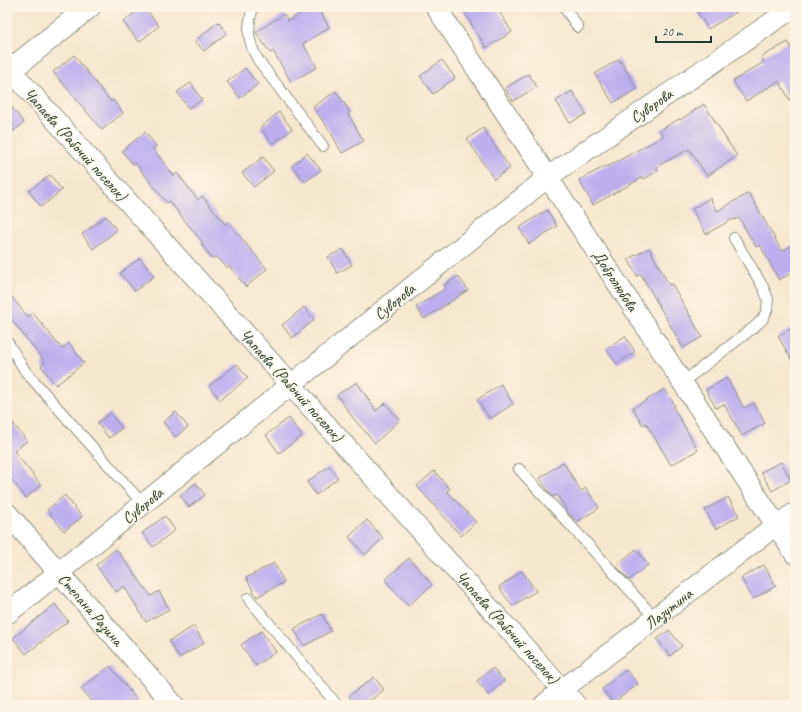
<svg xmlns="http://www.w3.org/2000/svg" width="802" height="712" viewBox="0 0 802 712" font-family="Caveat,sans-serif">
<style>
.building{fill:#bcaeef}
.lines{fill:none;stroke-linecap:round;stroke-linejoin:round}
.lane-casing{stroke:#8b9281;stroke-width:12}
.street-casing{stroke:#8b9281;stroke-width:22}
.secondary-casing{stroke:#8b9281;stroke-width:24}
.lane{stroke:#fff;stroke-width:10}
.street{stroke:#fff;stroke-width:20}
.secondary{stroke:#fff;stroke-width:22}
.labels{text-anchor:middle;stroke-width:3;stroke-linejoin:round;paint-order:stroke}
.street-label{font-size:16px;fill:#1f3d34;stroke:#fcf5e5}
</style>
<rect width="100%" height="100%" fill="#fcf5e5"/>
<filter id="ink" filterUnits="userSpaceOnUse"><feTurbulence type="fractalNoise" baseFrequency=".025" numOctaves="2"/><feDisplacementMap in="SourceGraphic" scale="8" xChannelSelector="R" yChannelSelector="G"/><feConvolveMatrix kernelMatrix="1 2 1 2 8 2 1 2 1" color-interpolation-filters="sRGB"/></filter>
<filter id="wash" filterUnits="userSpaceOnUse"><feTurbulence type="fractalNoise" baseFrequency=".012" numOctaves="4" result="noise"/><feDisplacementMap in="SourceGraphic" scale="16" xChannelSelector="R" yChannelSelector="G"/><feGaussianBlur stdDeviation="0.9" result="paint"/><feColorMatrix in="noise" values="0 0 0 0 0 0 0 0 0 0 0 0 0 0 0 0 0 1.4 0 .05"/><feComposite in="paint" operator="in"/></filter>
<g filter="url(#wash)">
<rect width="100%" height="100%" fill="#f7e7ce"/>
<g id="blocks">
<g class="building">
<path d="M142 7H144L159 26 139 42 123 22Z"/>
<path d="M312 7H317L329 27 303 44 317 67 291 82 273 51 270 53 256 32 284 14 288 21Z"/>
<path d="M461 7H496L512 32 486 48Z"/>
<path d="M705 7H745L708 29 697 12Z"/>
<path d="M218 22 227 33 204 51 195 41Z"/>
<path d="M788 42 795 54V109L779 81 746 101 733 81 764 62 761 57Z"/>
<path d="M74 55 111 102 113 100 123 113 102 130 53 72Z"/>
<path d="M619 59 637 89 613 103 595 74Z"/>
<path d="M442 60 455 78 433 94 420 76Z"/>
<path d="M245 68 258 84 240 98 227 82Z"/>
<path d="M529 74 537 87 513 101 505 88Z"/>
<path d="M191 83 202 100 188 108 177 92Z"/>
<path d="M336 91 350 112 348 114 364 141 342 153 330 131 313 107Z"/>
<path d="M572 91 586 114 570 123 556 101Z"/>
<path d="M7 101 24 123 7 136Z"/>
<path d="M704 104 737 156 707 176 689 149 656 167 658 171 644 179 643 177 593 205 579 180 606 166 607 167 663 136 660 130 679 119 680 120Z"/>
<path d="M279 112 292 129 273 144 260 128Z"/>
<path d="M483 128 510 168 494 179 467 139Z"/>
<path d="M145 132 156 146 153 149 174 176 177 173 198 200 202 196 225 224 228 222 267 269 246 287 229 266 227 268 216 256 212 259 201 244 203 243 169 201 167 203 135 163 134 165 122 151Z"/>
<path d="M307 153 321 170 305 182 292 166Z"/>
<path d="M263 157 274 171 254 187 242 173Z"/>
<path d="M50 175 62 190 41 207 29 191Z"/>
<path d="M749 193 782 251 795 244V271L779 280 760 245 756 247 739 218 734 220 733 219 706 234 692 209 710 198 717 211Z"/>
<path d="M547 210 557 226 529 244 519 228Z"/>
<path d="M106 216 117 230 93 249 82 234Z"/>
<path d="M649 248 669 285 672 284 702 337 683 348 641 274 637 276 628 259Z"/>
<path d="M343 249 352 265 337 273 328 257Z"/>
<path d="M140 258 154 276 135 291 120 273Z"/>
<path d="M458 276 468 290 424 319 416 307 446 288 444 285Z"/>
<path d="M7 291 28 317 33 313 62 349 69 343 84 363 56 385 41 366 45 362 7 314Z"/>
<path d="M304 307 314 320 292 338 282 325Z"/>
<path d="M795 326V366L778 336Z"/>
<path d="M625 336 635 352 617 364 606 349Z"/>
<path d="M237 364 248 378 220 400 209 386Z"/>
<path d="M727 378 744 408 754 403 765 423 742 436 724 404 716 408 706 390Z"/>
<path d="M357 382 376 411 385 403 400 420 375 443 353 418 337 395Z"/>
<path d="M501 384 513 404 490 419 477 400Z"/>
<path d="M665 389 675 406 673 407 698 450 671 465 646 423 643 425 633 408Z"/>
<path d="M176 412 188 427 175 437 163 422Z"/>
<path d="M110 413 122 428 109 438 97 423Z"/>
<path d="M7 416 27 441 14 451 41 485 26 498 7 474Z"/>
<path d="M289 418 302 436 279 453 266 435Z"/>
<path d="M563 462 581 491 586 488 599 508 577 522 570 515 557 495 553 497 549 492 540 478Z"/>
<path d="M781 462 791 480 772 491 761 472Z"/>
<path d="M329 466 338 478 316 495 307 482Z"/>
<path d="M434 471 450 489 447 491 476 522 461 536 417 486Z"/>
<path d="M196 483 205 495 189 507 180 495Z"/>
<path d="M65 495 82 517 64 531 47 510Z"/>
<path d="M728 497 739 516 716 529 705 510Z"/>
<path d="M165 516 175 530 153 547 142 533Z"/>
<path d="M367 520 383 538 365 555 349 537Z"/>
<path d="M116 549 151 596 159 591 169 609 146 622 124 586 116 592 96 565Z"/>
<path d="M636 549 648 565 629 580 616 566Z"/>
<path d="M409 558 432 585 408 606 385 580Z"/>
<path d="M274 563 284 582 257 597 246 578Z"/>
<path d="M764 565 776 586 753 599 741 578Z"/>
<path d="M522 571 536 591 512 606 499 587Z"/>
<path d="M55 604 68 621 26 654 13 638Z"/>
<path d="M322 614 331 631 304 646 294 629Z"/>
<path d="M194 626 204 643 179 658 169 641Z"/>
<path d="M669 630 682 646 670 656 657 639Z"/>
<path d="M261 631 276 652 256 666 241 645Z"/>
<path d="M110 666 141 705H94L81 689Z"/>
<path d="M493 668 504 681 488 695 477 681Z"/>
<path d="M626 670 638 684 613 703 602 689Z"/>
<path d="M374 677 384 690 364 705H355L349 696Z"/>
</g>
</g>
</g>
<g filter="url(#ink)">
<use href="#blocks" fill-opacity="0" stroke="#8b9281" stroke-width="1"/>
<g class="lines">
<defs>
<g id="lane">
<path d="M253 7C247 29 247 40 258 60L323 146"/>
<path d="M564 7 578 27"/>
<path d="M7 341 25 371 143 504"/>
<path d="M683 382 753 328 762 320 767 310 768 299 763 287 734 238"/>
<path d="M519 469 655 618"/>
<path d="M248 598 337 705"/>
</g>
<g id="street">
<path d="M436 7 795 554"/>
<path d="M7 66 576 705"/>
<path d="M7 513 174 705"/>
<path d="M7 614 548 177 794 7"/>
<path d="M544 705 563 689 776 525 795 513"/>
</g>
<path id="secondary" d="M7 73 89 7"/>
</defs>
<use href="#lane" class="lane-casing"/>
<use href="#street" class="street-casing"/>
<use href="#secondary" class="secondary-casing"/>
<use href="#lane" class="lane"/>
<use href="#street" class="street"/>
<use href="#secondary" class="secondary"/>
</g>
</g>
<g class="labels">
<g class="street-label">
<text transform="translate(651 105) rotate(-35)" y="6">Суворова</text>
<text transform="translate(76 144) rotate(48)" y="6">Чапаева (Рабочий поселок)</text>
<text transform="translate(616 280) rotate(57)" y="6">Добролюбова</text>
<text transform="translate(394 301) rotate(-39)" y="6">Суворова</text>
<text transform="translate(292 385) rotate(48)" y="6">Чапаева (Рабочий поселок)</text>
<text transform="translate(142 505) rotate(-39)" y="6">Суворова</text>
<text transform="translate(668 608) rotate(-38)" y="6">Лазутина</text>
<text transform="translate(91 609) rotate(49)" y="6">Степана Разина</text>
<text transform="translate(508 627) rotate(48)" y="6">Чапаева (Рабочий поселок)</text>
</g>
</g>
<rect width="802" height="712" fill="none" stroke="#fcf5e5" stroke-width="24"/>
<path d="M656 36v6h55v-6" fill="none" stroke="#1f3d34" stroke-width="2"/>
<text x="662" y="36" font-size="12" fill="#1f3d34" stroke="#fcf5e5" stroke-width="3" paint-order="stroke">20 m</text>
</svg>
